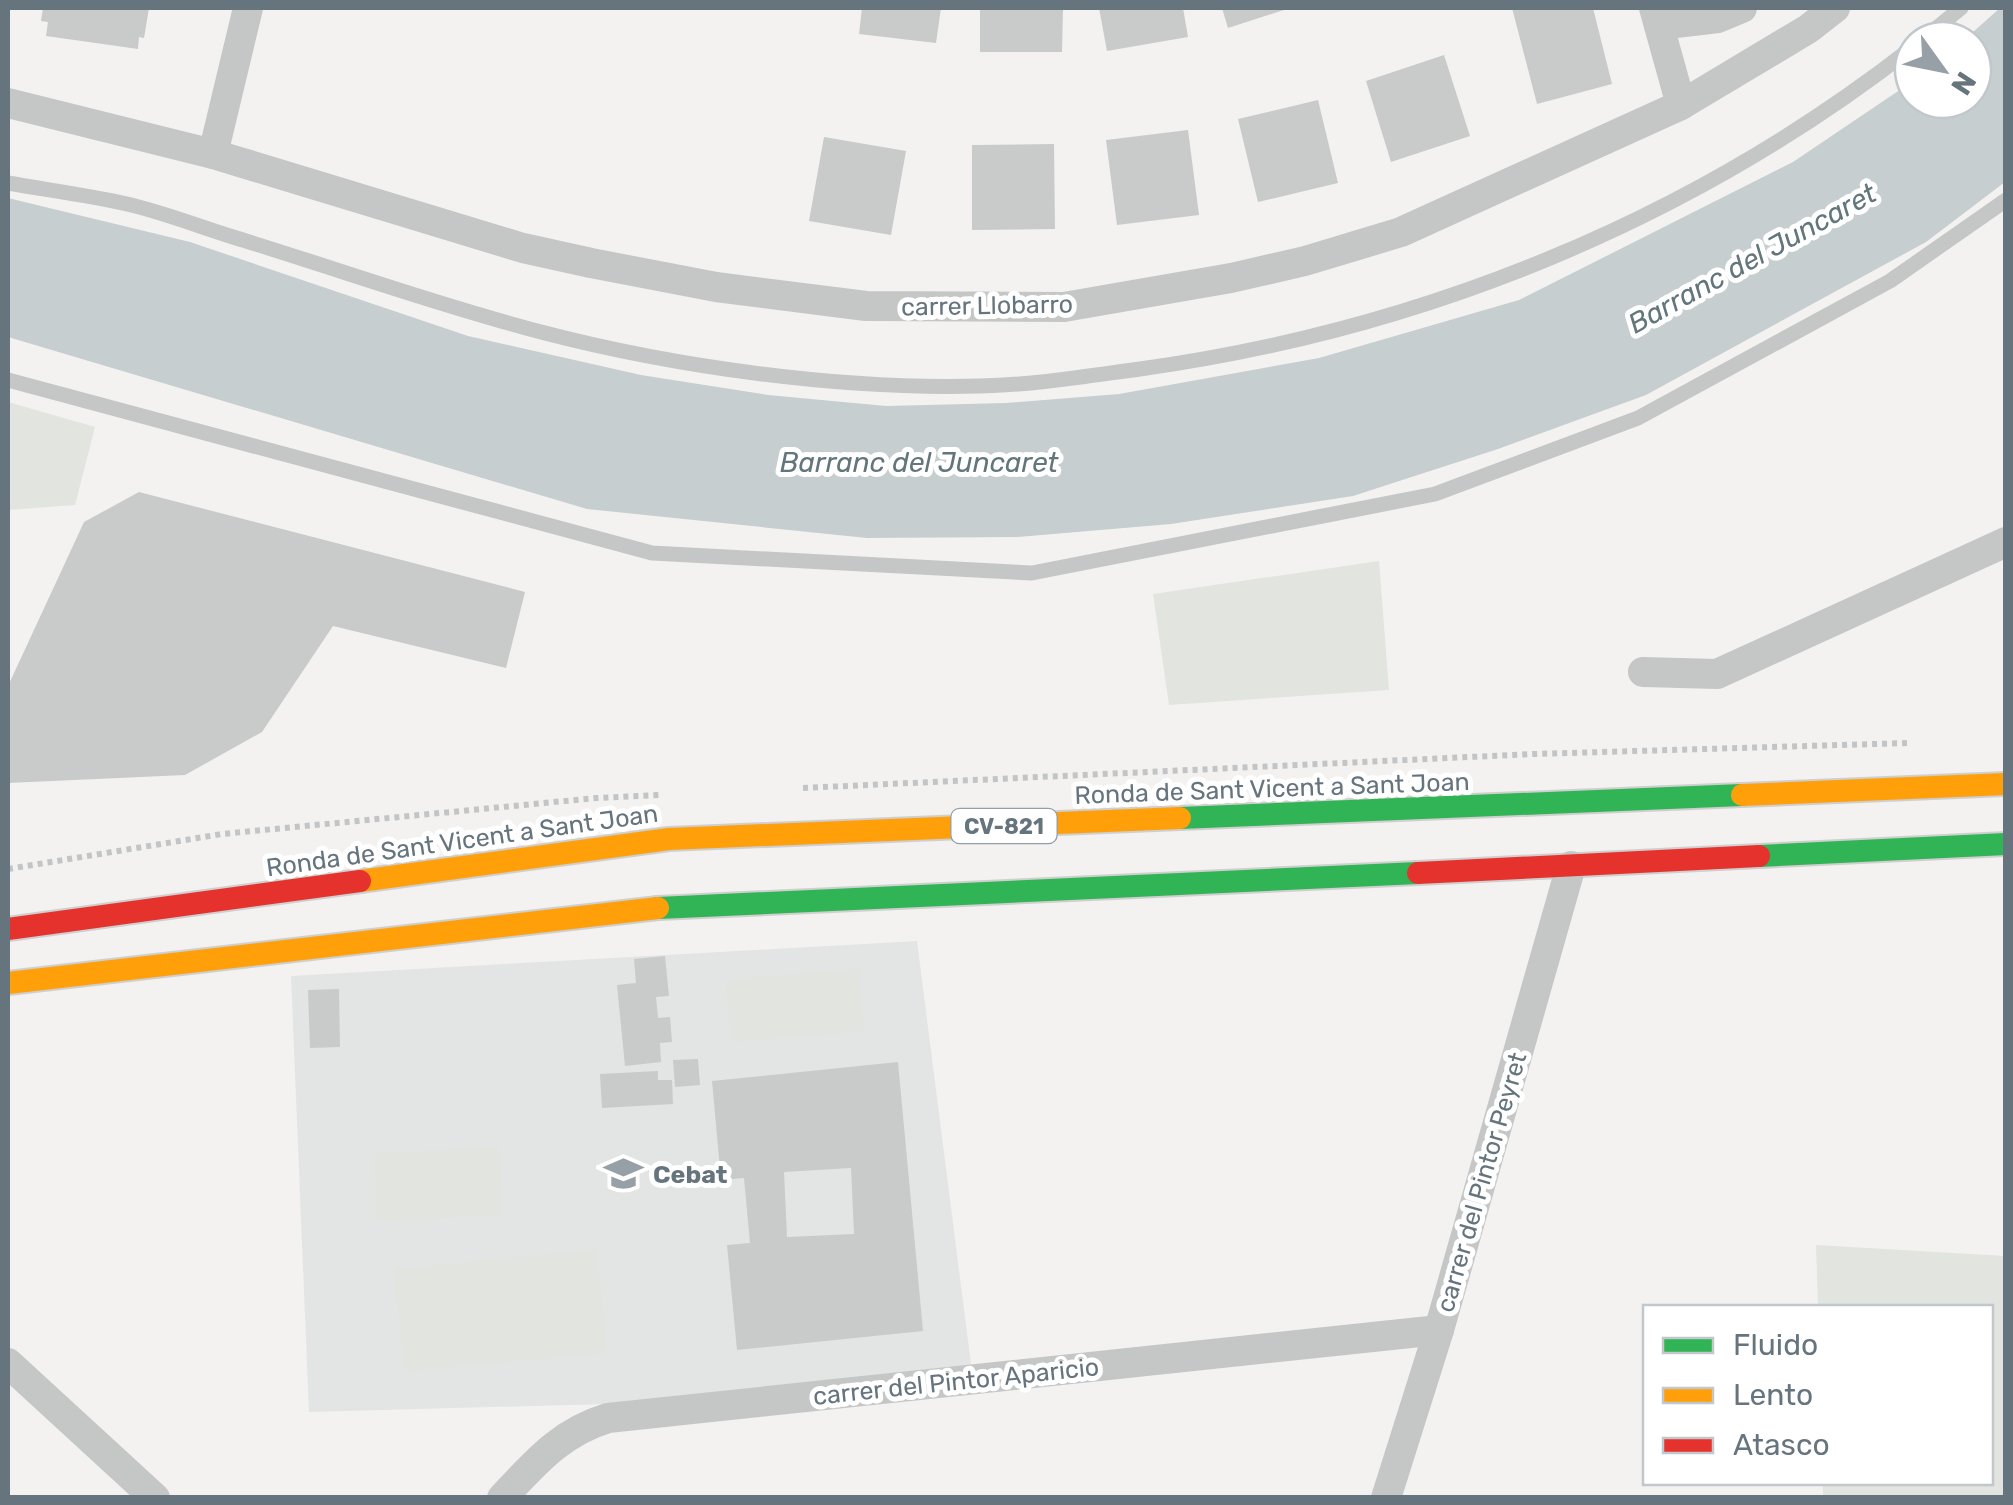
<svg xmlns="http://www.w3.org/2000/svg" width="2013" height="1505" viewBox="0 0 2013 1505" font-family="Rubik,sans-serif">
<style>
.built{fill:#e3e4e4}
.green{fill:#e1e4df}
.water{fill:#c6ced0}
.building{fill:#c9caca;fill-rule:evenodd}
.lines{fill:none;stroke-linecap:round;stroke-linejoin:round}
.fast-casing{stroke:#cfcfcf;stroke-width:26}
.slow-casing{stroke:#cfcfcf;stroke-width:26}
.jam-casing{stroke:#cfcfcf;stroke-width:26}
.path{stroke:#c3c4c5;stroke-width:6;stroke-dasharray:5 5;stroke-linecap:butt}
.lane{stroke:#c5c7c7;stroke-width:15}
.street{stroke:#c5c7c7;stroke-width:30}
.fast{stroke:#30b455;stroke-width:22}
.slow{stroke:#ff9f0a;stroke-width:22}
.jam{stroke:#e5322d;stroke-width:22}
.labels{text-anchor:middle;stroke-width:10;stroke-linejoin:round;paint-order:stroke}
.shield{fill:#fff;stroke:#949ea5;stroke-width:2.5}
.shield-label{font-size:22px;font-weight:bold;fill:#66747e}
.street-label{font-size:25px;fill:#66747e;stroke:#fff}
.poi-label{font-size:25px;font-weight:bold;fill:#66747e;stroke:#fff;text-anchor:start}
.water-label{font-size:28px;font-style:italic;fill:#62767b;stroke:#fff}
</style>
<rect width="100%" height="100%" fill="#f3f2f1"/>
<path class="built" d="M917 941 972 1372 644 1403 309 1412 291 976Z"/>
<g class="green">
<path d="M8 402 95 427 75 505 8 510Z"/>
<path d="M1379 561 1389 690 1169 705 1153 594Z"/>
<path d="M859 969 864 1031 731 1042 726 980Z"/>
<path d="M499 1148 502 1215 377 1221 375 1153Z"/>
<path d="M1816 1245 2005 1256V1497H1823V1483L1990 1482V1308L1818 1307Z"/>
<path d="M597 1250 606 1353 404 1371 395 1269Z"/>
</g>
<path class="water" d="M2000 8H2006L2005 182 1926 242 1646 395 1498 449 1353 496 1171 524 1018 537 867 538 587 509 8 337V198L190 242 468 336 641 375 768 395 886 406 1006 403 1119 394 1319 358 1519 300 1793 162 1913 81V100H1973V40H1964Z"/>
<g class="building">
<path d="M43 8H149L144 38 139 37 138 49 46 36 48 22 41 21Z"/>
<path d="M862 8H941L936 43 859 34Z"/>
<path d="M980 8H1063L1062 52H980Z"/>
<path d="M1099 8H1183L1188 37 1107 51Z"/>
<path d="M1222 8H1290L1228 28Z"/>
<path d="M1512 8H1593L1612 84 1537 104Z"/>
<path d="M1444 55 1470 136 1391 162 1366 81Z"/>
<path d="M1318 100 1338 183 1258 202 1238 119Z"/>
<path d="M1188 130 1199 215 1117 225 1106 140Z"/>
<path d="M824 137 906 151 891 235 809 221Z"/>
<path d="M1054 144 1055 229 972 230V145Z"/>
<path d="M139 492 525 592 506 668 333 626 262 732 185 775 8 783V686L84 522Z"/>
<path d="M665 956 669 996 656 997 658 1018 670 1017 672 1042 660 1043 661 1062 625 1066 617 985 636 983 634 959Z"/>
<path d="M339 989 340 1047 310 1048 308 990Z"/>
<path d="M698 1059 700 1085 675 1087 673 1060Z"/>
<path d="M898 1062 923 1331 737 1350 727 1245 750 1243 744 1178 721 1180 712 1081ZM851 1168 854 1234 787 1237 784 1172Z"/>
<path d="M658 1071V1080H672L673 1104 602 1108 600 1074Z"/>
</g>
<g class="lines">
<defs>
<g id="fast">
<path d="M1180 818 1742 795"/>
<path d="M1759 856 2006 844"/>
<path d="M658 908 1418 873"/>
</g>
<g id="slow">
<path d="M1742 795 2006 784"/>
<path d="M360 881 669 839 1180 818"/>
<path d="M8 983 658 908"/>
</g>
<g id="jam">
<path d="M1418 873 1759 856"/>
<path d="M8 929 360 881"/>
</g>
</defs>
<use href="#fast" class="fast-casing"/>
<use href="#slow" class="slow-casing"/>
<use href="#jam" class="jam-casing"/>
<g class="path">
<path d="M803 788 1534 754 1909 743"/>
<path d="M8 869 222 834 596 798 660 795"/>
</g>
<g class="lane">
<path d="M1922 40 1961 8"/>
<path d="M8 183C47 190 87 195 127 204 162 212 198 226 233 237 335 268 437 305 541 332 675 367 841 390 980 386 1033 385 1088 376 1140 369 1421 330 1689 222 1913 47"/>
<path d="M8 380 652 553 1032 573 1435 494 1638 418 1890 281 2006 200"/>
</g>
<g class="street">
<path d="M1654 8 1681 105"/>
<path d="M1659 25 1718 18 1742 8"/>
<path d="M8 103 213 154 523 248 591 263 716 287 866 306 1064 307 1231 278 1305 261 1401 232 1681 105 1808 29 1835 8"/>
<path d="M213 154 248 8"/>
<path d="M1643 672 1717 674 2006 542"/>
<path d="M8 1363 155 1498"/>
<path d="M502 1498C535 1463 561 1432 608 1418L1439 1330"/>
<path d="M1386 1498 1439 1330 1571 866"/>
</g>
<use href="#fast" class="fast"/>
<use href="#slow" class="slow"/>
<use href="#jam" class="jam"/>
</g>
<defs>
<symbol id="school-bare" viewBox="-9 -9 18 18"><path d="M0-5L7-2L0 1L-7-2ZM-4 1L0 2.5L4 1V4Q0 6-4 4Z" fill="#97a0a6" stroke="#fff" stroke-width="2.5" paint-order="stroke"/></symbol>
</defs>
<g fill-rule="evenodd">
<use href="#school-bare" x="596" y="1146" width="55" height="55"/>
</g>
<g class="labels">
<rect class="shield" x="951.5" y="809" width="105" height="34" rx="8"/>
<g class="shield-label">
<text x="1004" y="834">CV-821</text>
</g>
<g class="street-label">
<text transform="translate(987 305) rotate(-1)" y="9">carrer Llobarro</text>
<text transform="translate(1272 788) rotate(-2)" y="9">Ronda de Sant Vicent a Sant Joan</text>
<text transform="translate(462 840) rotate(-8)" y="9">Ronda de Sant Vicent a Sant Joan</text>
<text transform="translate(1481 1182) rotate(-74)" y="9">carrer del Pintor Peyret</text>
<text transform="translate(956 1381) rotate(-6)" y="9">carrer del Pintor Aparicio</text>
</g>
<g class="poi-label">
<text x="653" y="1183">Cebat</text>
</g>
<g class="water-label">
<text transform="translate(1752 258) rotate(-29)" y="10">Barranc del Juncaret</text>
<text x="919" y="472">Barranc del Juncaret</text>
</g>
</g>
<rect width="2013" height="1505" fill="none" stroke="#66747e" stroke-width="20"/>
<rect x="1643" y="1305" width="350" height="180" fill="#ffffff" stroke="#c2c7cb" stroke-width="2.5"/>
<rect x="1663" y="1338" width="50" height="15" fill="#30b455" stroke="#c2c7cb" stroke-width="2.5"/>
<text x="1733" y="1355" font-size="30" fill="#66747e">Fluido</text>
<rect x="1663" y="1388" width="50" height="15" fill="#ff9f0a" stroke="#c2c7cb" stroke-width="2.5"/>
<text x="1733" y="1405" font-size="30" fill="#66747e">Lento</text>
<rect x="1663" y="1438" width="50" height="15" fill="#e5322d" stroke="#c2c7cb" stroke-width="2.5"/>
<text x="1733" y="1455" font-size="30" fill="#66747e">Atasco</text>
<g transform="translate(1943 70) rotate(123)"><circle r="48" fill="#ffffff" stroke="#c2c7cb" stroke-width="2.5"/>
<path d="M0-8L18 38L0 25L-18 38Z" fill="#97a0a6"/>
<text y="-15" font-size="28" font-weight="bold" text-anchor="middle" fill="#66747e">N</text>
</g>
</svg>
